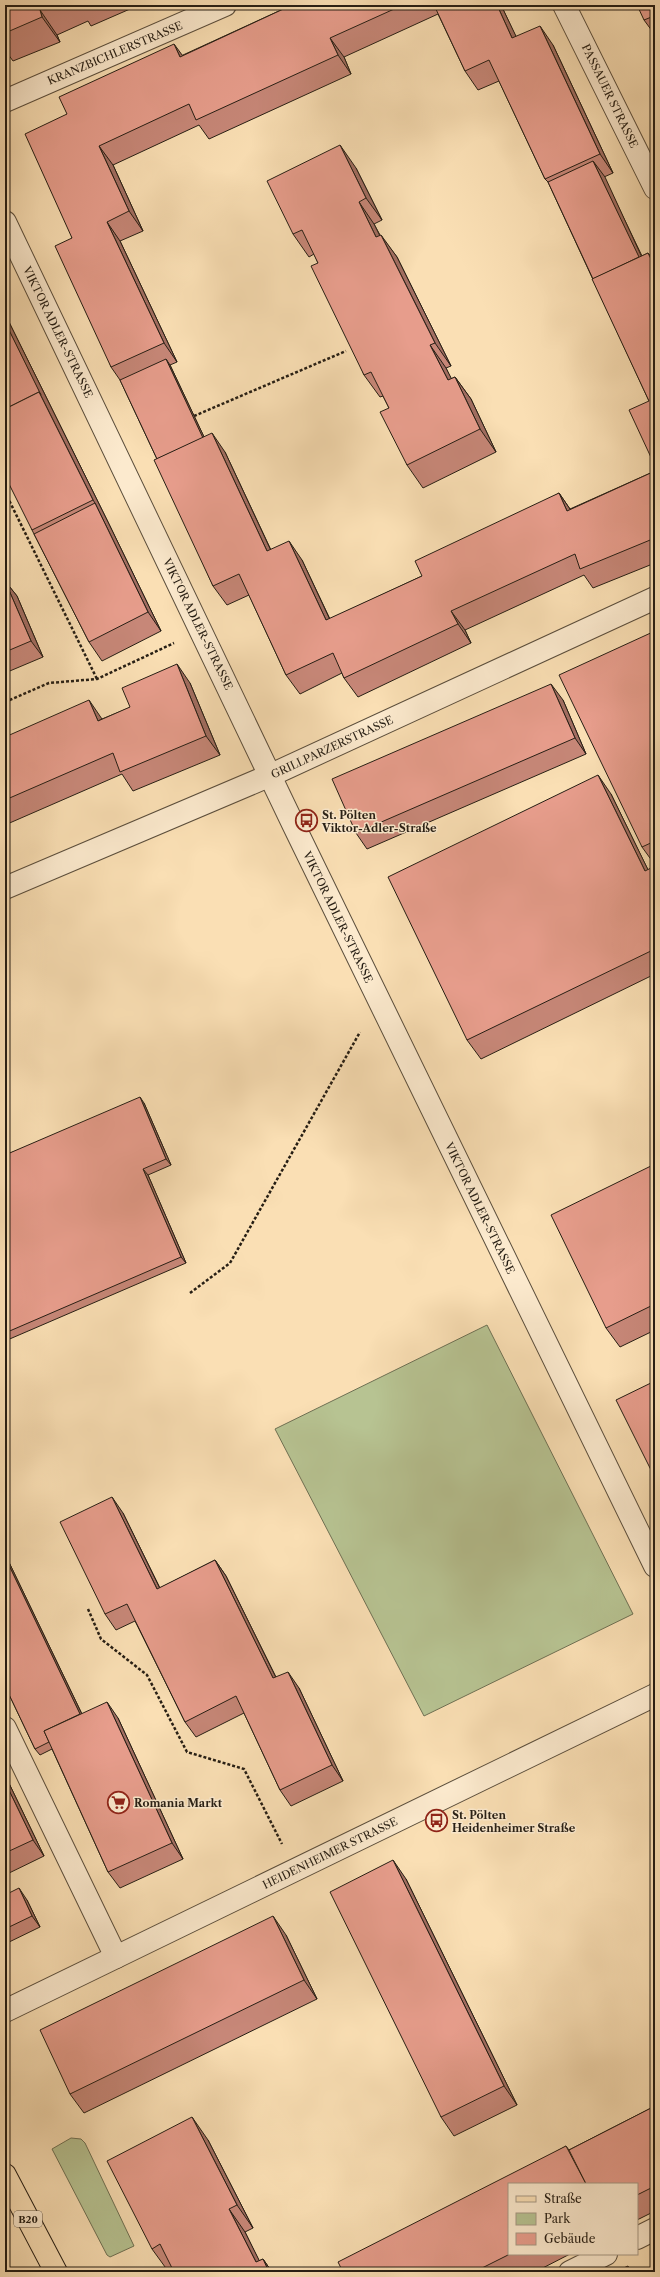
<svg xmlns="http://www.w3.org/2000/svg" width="660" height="2277" viewBox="0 0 660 2277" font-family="'Libre Caslon Text',serif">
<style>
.green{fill:#b7c392;stroke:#6e7053}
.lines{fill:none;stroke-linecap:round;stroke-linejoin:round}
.minor-casing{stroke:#5b4e3c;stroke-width:24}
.major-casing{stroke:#261e14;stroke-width:24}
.path{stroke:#261e14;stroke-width:2.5;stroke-dasharray:3 2;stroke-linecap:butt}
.minor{stroke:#fceace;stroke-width:22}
.major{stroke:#fadfb4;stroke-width:22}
.wall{fill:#c78778;stroke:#261e14}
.shaded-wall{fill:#a26e62;stroke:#261e14}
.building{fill:#e79d8c;stroke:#261e14}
.labels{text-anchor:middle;stroke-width:3;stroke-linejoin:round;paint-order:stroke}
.shield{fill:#fceace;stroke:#665b4c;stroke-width:1}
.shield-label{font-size:10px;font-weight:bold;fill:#261e14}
.street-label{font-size:11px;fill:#261e14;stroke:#fceace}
.poi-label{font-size:11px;font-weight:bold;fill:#261e14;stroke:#fceace;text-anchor:start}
</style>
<rect width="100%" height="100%" fill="#fadfb4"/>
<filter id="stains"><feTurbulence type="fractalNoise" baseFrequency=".005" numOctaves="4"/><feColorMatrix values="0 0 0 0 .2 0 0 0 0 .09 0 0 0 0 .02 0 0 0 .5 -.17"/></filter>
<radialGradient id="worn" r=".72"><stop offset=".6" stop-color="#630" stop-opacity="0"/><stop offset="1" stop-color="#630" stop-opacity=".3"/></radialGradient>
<g class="green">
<path d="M487 1325 633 1614 424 1716 275 1429Z"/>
<path d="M71 2138 81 2139 85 2143 134 2246 110 2257 107 2255 52 2149Z"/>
</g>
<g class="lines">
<defs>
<g id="minor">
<path d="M564 5 655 188"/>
<path d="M5 101 225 5"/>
<path d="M5 222 294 826 655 1566"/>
<path d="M5 888 271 775 655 598"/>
<path d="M5 1728 116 1957"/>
<path d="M5 2011 655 1695"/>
<path d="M637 2238 655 2229"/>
<path d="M570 2272 606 2254"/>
</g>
<path id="major" d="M5 2175 56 2272"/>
</defs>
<use href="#minor" class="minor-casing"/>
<use href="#major" class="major-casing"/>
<g class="path">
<path d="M194 416 346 351"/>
<path d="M5 492 97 679"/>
<path d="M5 702 49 683 97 679 174 643"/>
<path d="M190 1293 230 1263 360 1032"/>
<path d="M88 1609 101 1639 147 1675 187 1752 244 1769 282 1844"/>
</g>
<use href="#minor" class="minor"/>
<use href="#major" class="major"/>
</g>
<g class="wall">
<path d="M5 5H128L130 9 91 26 88 21 57 35 60 42 13 61 5 50Z"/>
<path d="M292 5H501L516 37 553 45 613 173 604 177 642 256 648 253 655 262V466L649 401 548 182 545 179 499 81 478 90 465 71 438 14 344 57 351 74 209 139 199 125 113 165 143 231 120 241 177 362 170 365 204 437 225 452 271 550 302 560 330 619 422 576 559 493 570 509 655 471V563L593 588 584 575 465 630 471 643 358 697 344 678 342 673 300 694 286 675 249 595 227 605 213 586 157 459 120 380 111 367 72 238 67 114 183 55Z"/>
<path d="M655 5V35L644 20Z"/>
<path d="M356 168 382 220 374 224 380 235 397 257 451 366 446 368 451 379 455 377 471 399 496 452 423 488 407 465 389 408 383 396 380 397 364 375 318 263 314 254 309 257 293 234Z"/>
<path d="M5 314 108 522 161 631 102 661 89 642 34 534 32 530Z"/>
<path d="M5 581 17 596 43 657 5 673Z"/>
<path d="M655 631V865L642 847Z"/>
<path d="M190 683 220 755 133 791 122 774 5 825V737L102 719Z"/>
<path d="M563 700 586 754 367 849 356 833Z"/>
<path d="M611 794 648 870 655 866V974L481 1059 467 1040Z"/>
<path d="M144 1103 171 1165 148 1175 186 1263 5 1341V1155Z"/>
<path d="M655 1164V1330L620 1347 606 1328Z"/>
<path d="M123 1513 160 1588 215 1560 226 1576 276 1677 299 1688 343 1781 291 1806 280 1790 244 1713 196 1737 185 1722 135 1621 116 1630 105 1614Z"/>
<path d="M5 1554 82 1714 118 1718 183 1859 120 1888 108 1872 52 1749 40 1755 35 1749 5 1686Z"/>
<path d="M5 1775 44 1856 5 1875Z"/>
<path d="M406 1879 517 2105 454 2136 441 2117Z"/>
<path d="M5 1895 27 1900 40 1927 5 1944Z"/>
<path d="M286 1935 317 1999 84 2113 70 2094Z"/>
<path d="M655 2106V2211L637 2220V2184L509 2254H570L535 2272H343L566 2146 569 2150Z"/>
<path d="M208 2140 253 2228 245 2232 259 2261 263 2259 272 2272H174L172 2269 168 2271 152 2249Z"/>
</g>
<g class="shaded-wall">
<path d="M497 5H501L526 57 512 38Z"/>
<path d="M40 10 57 35 60 42 42 17Z"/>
<path d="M540 26 553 45 613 173 600 154Z"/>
<path d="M330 38 344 57 351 74 338 55Z"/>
<path d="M174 44 188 63 180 57Z"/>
<path d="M340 145 356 168 382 220 366 198Z"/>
<path d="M99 146 113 165 143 231 129 211Z"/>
<path d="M593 161 605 177 651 277 640 261Z"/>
<path d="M359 202 374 224 392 260 376 237Z"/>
<path d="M107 222 120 241 177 362 164 343Z"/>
<path d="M381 235 397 257 451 366 435 343Z"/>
<path d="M648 253 655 262V267Z"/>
<path d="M5 314 108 522 161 631 148 612 95 503 93 500 39 392 5 322Z"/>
<path d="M430 345 446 368 464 403 448 380Z"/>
<path d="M166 359 170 365 214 458 209 452Z"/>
<path d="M455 377 471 399 496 452 480 429Z"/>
<path d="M212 433 225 452 280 570 267 551Z"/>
<path d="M559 493 572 512 567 511Z"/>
<path d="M289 541 302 560 339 639 326 620Z"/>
<path d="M5 581 17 596 43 657 31 641Z"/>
<path d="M451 611 465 630 471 643 458 624Z"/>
<path d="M177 664 190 683 220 755 206 736Z"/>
<path d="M551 684 563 700 586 754 575 738Z"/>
<path d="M89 700 102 719 98 721Z"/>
<path d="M598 775 611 794 655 884 645 871Z"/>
<path d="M140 1097 144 1103 171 1165 166 1159Z"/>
<path d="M143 1169 148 1175 186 1263 181 1257Z"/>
<path d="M112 1497 123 1513 168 1605 157 1589Z"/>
<path d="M5 1554 90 1731 85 1725 5 1557Z"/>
<path d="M215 1560 226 1576 284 1694 273 1678Z"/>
<path d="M288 1672 299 1688 343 1781 332 1765Z"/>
<path d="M107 1702 118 1718 183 1859 172 1843Z"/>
<path d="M5 1775 44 1856 33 1840 5 1782Z"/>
<path d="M393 1860 406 1879 517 2105 504 2086Z"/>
<path d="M19 1888 27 1900 40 1927 32 1916Z"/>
<path d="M273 1916 286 1935 317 1999 304 1980Z"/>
<path d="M192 2117 208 2140 253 2228 237 2205Z"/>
<path d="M229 2209 245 2232 265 2272 256 2262Z"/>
<path d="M263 2259 272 2272H269Z"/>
</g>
<g class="building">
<path d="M5 5H52L40 10 42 17 5 33Z"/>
<path d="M292 5H403L330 38 338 55 196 120 189 104 99 146 129 211 107 222 164 343 111 367 55 246 72 238 25 134 67 114 59 97 174 44 180 57Z"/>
<path d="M434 5H497L512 38 540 26 600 154 545 179 489 60 465 71Z"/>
<path d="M637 5H655V18L654 16 644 20Z"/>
<path d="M340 145 366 198 359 202 376 237 381 235 435 343 430 345 448 380 455 377 480 429 407 465 380 412 389 408 371 372 364 375 311 266 318 263 302 230 293 234 267 181Z"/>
<path d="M593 161 639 257 593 279 548 182Z"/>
<path d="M648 253 655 267V466L629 410 649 401 592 279Z"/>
<path d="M5 322 41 395 39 392 5 409Z"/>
<path d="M166 359 203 438 157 459 120 380Z"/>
<path d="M39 392 93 500 32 530 5 476V409Z"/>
<path d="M212 433 267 551 289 541 326 620 422 576 415 561 559 493 567 511 655 471V538L580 569 575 554 451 611 458 624 344 678 333 653 286 675 239 574 213 586 154 460Z"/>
<path d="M95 503 148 612 89 642 34 534Z"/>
<path d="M5 581 31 641 5 652Z"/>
<path d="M655 631V841L642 847 559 675Z"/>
<path d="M177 664 206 736 120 772 113 753 5 800V737L89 700 98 721 130 707 122 688Z"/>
<path d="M551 684 575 738 356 833 332 779Z"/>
<path d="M598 775 645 871 655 866V949L467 1040 388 877Z"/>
<path d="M140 1097 166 1159 143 1169 181 1257 5 1333V1155Z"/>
<path d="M655 1164V1304L606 1328 551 1215Z"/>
<path d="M655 1381V1478L616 1400Z"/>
<path d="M112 1497 157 1589 215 1560 273 1678 288 1672 332 1765 280 1790 236 1696 185 1722 127 1604 105 1614 60 1522Z"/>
<path d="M5 1557 80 1714 44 1731 49 1742 35 1749 5 1686Z"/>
<path d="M107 1702 172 1843 108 1872 44 1731Z"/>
<path d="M5 1782 33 1840 5 1853Z"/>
<path d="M393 1860 504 2086 441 2117 330 1892Z"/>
<path d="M19 1888 32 1916 5 1929V1895Z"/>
<path d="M273 1916 304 1980 70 2094 40 2030Z"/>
<path d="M655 2106V2186L637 2195V2184H586L569 2150Z"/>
<path d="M192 2117 237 2205 229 2209 256 2262 263 2259 269 2272H174L160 2244 152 2249 107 2161Z"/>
<path d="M566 2146 586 2184H509V2254H510L474 2272H343L338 2262Z"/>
<path d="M628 2266 631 2272H615Z"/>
</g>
<defs>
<symbol id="bus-ring" viewBox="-11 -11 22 22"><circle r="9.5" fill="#fceace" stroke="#8f2418" stroke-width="1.5"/><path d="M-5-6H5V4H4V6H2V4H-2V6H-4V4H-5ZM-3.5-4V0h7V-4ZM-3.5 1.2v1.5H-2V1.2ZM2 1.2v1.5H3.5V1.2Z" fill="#8f2418"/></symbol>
<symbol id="supermarket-ring" viewBox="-11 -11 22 22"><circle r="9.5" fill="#fceace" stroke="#8f2418" stroke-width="1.5"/><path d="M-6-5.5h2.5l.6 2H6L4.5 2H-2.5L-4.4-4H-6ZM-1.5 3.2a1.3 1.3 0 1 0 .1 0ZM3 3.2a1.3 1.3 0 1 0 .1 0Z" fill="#8f2418"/></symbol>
</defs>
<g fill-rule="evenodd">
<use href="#bus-ring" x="294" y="808" width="25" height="25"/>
<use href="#supermarket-ring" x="106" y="1790" width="25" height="25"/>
<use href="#bus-ring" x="424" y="1808" width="25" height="25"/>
</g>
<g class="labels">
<rect class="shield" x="14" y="2211" width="28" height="16" rx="3"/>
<g class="shield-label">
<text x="28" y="2223">B20</text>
</g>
<g class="street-label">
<text transform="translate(115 53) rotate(-23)" y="4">KRANZBICHLERSTRASSE</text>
<text transform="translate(610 96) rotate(64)" y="4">PASSAUER STRASSE</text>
<text transform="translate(58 332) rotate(64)" y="4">VIKTOR ADLER-STRASSE</text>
<text transform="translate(198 624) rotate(64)" y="4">VIKTOR ADLER-STRASSE</text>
<text transform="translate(332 747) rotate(-25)" y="4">GRILLPARZERSTRASSE</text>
<text transform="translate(338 917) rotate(64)" y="4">VIKTOR ADLER-STRASSE</text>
<text transform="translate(480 1208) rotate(64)" y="4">VIKTOR ADLER-STRASSE</text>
<text transform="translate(330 1853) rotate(-26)" y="4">HEIDENHEIMER STRASSE</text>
</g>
<g class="poi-label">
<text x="322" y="819">St. Pölten<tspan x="322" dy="13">Viktor-Adler-Straße</tspan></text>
<text x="134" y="1807">Romania Markt</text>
<text x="452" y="1819">St. Pölten<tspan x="452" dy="13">Heidenheimer Straße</tspan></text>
</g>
</g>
<rect width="660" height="2277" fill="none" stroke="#fadfb4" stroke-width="20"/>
<rect x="6" y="6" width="648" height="2265" fill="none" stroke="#261e14" stroke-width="2"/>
<rect x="10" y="10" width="640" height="2257" fill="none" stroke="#261e14"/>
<rect x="508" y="2183" width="130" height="72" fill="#fceace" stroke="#a69884"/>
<rect x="516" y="2196" width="20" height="6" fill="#fadfb4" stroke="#a69884"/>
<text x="544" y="2203" font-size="12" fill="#261e14">Straße</text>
<rect x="516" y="2213" width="20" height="12" fill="#b7c392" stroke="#a69884"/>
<text x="544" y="2223" font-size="12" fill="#261e14">Park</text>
<rect x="516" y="2233" width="20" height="12" fill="#e79d8c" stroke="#a69884"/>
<text x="544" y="2243" font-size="12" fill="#261e14">Gebäude</text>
<rect width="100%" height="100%" filter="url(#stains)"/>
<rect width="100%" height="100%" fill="url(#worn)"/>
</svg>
